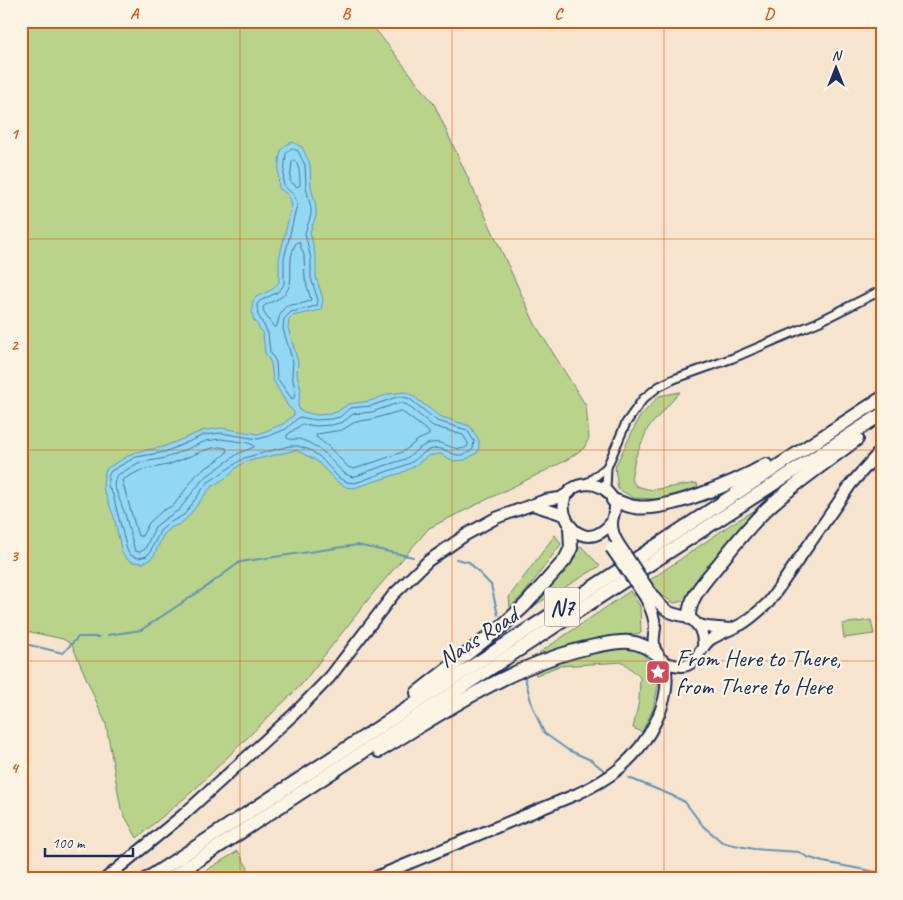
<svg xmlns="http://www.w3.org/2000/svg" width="903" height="900" viewBox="0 0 903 900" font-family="Caveat,sans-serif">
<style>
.green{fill:#bad38a;stroke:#6a8174}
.water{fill:#92d7f3;stroke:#6294b7}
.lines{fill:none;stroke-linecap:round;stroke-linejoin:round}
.shore{stroke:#4b729a;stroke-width:1}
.stream{stroke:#6294b7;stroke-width:2}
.street-casing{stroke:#1b2f5e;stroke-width:11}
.secondary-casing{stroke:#1b2f5e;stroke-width:14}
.highway-casing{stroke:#1b2f5e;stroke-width:16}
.street{stroke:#fcf5e5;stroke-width:7}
.secondary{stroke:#fcf5e5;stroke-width:10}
.highway{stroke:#fcf5e5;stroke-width:12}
.secondary-bridge-casing{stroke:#1b2f5e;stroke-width:14;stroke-linecap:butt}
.secondary-bridge{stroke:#fcf5e5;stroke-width:10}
.grid{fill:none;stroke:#de5710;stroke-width:1;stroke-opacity:0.55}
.labels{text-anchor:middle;stroke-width:4.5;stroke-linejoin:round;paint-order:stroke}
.shield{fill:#fcf5e5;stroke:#5e6a86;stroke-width:1}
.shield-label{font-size:22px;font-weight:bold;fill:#1b2f5e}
.street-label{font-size:24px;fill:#1b2f5e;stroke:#fcf5e5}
.poi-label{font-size:24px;fill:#1b2f5e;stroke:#fcf5e5;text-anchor:start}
.neatline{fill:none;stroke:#de5710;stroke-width:2}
.grid-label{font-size:16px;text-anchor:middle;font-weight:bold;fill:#de5710}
</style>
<rect width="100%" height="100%" fill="#f6e4ce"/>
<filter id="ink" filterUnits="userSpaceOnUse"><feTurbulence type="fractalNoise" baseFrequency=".02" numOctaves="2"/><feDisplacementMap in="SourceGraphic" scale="10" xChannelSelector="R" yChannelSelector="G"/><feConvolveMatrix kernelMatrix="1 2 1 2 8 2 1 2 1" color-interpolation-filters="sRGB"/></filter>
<g filter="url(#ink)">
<g class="green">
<path d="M21 21H369L434 104 535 324 586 406 589 438 584 448 565 461 429 528 375 591 301 685 194 790 137 838 121 809 106 724 72 645 63 639 21 630Z"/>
<path d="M680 392 648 428 635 458 631 479 636 486 652 490 697 483 698 489 657 499 634 498 618 489 615 467 639 418 659 396Z"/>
<path d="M768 503 701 576 685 601 674 603 661 595 650 580 733 523Z"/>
<path d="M555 535 561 544 524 594 510 607 509 597Z"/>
<path d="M581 546 600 566 522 613Z"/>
<path d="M630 591 640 606 641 633 600 638 540 654 539 653Z"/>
<path d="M871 620 874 634 844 638 842 624Z"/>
<path d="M633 645 653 664 660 678 653 709 642 732 633 728 639 701 640 677 623 662 559 666 536 675 533 669 591 650Z"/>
<path d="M238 851 249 870 238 879H192Z"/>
</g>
<path class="water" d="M292 142 302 147 310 164 311 186 316 207V216L310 232 316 259V277L323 299 321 310 292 316 289 320 288 328 298 362 297 374 301 389 298 406 300 411 317 415 330 414 337 412 348 404 370 401 389 394 405 392 412 395 439 416 470 426 479 440V448L477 453 465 460 454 461 440 454 428 456 413 467 401 473 354 488 346 487 336 481 317 461 296 450 245 462 236 468 230 475 211 487 187 518 180 524 172 527 163 535 154 556 149 560 143 563 132 562 127 559 122 553 114 517 103 488 104 474 107 468 135 452 163 447 202 431 221 428 258 434 283 424 294 415V412L288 406 273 380 271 363 265 353 263 334 253 318 252 310 253 301 256 297 273 289 279 282V259L292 204 288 195 279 188C278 181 278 155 282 149 285 145 288 144 292 142Z"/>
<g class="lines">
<g class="shore">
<path d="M292 148 298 151 305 165 306 187 311 208V215L305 233 311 259V278L318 300 317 306 291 312 284 319 283 329 293 362 292 375 295 390 294 398 292 399 277 378 276 362 270 352 268 333 258 315 257 304 260 301 276 293 281 289 284 284V259L297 205C295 189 286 193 283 182L286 154Z"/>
<path d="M294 160C300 165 300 177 300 185L297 187 290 181 292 162Z"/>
<path d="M299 242 304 255 305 279 311 300C294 310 283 295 277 326L274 327 264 313 263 307C270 301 281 300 286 292 293 283 290 272 291 261 291 255 293 249 296 243Z"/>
<path d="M397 397H404L410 399 437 421 467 430 474 441 473 449C455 464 450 446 433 449 423 451 418 459 410 463 400 468 390 470 380 474 371 477 363 481 354 483L347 482 339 478 320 457 310 450 298 446H289L244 458 207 483 184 515 169 523 160 531 150 552 147 556 139 558 130 555 127 550 113 495 108 486V476L111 471 136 457 165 452 204 435 221 433 258 439 269 436 286 429 299 417 316 420 331 419 340 417 350 408 371 406Z"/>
<path d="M402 403 407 405 433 426 463 435 468 443V446C456 455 446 440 431 443 420 445 414 454 405 459 395 463 385 465 375 469 368 471 361 475 353 477 340 474 333 460 323 452 316 446 307 441 298 439 293 439 290 440 287 438V435L302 424 316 426 332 425 343 422 353 414 372 412 392 405Z"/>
<path d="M401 411 429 432V435L418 440 404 451 395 455 354 469 348 467 329 447 316 437 317 434 342 430 355 422 373 419Z"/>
<path d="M221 439 249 443 253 445 254 447 239 453 203 479 179 510 166 518 155 527 145 549 140 552 135 551 125 514 114 485 116 476 138 463 166 458 206 441Z"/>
<path d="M220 447 226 448 227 452 218 460 197 474 174 505 162 511 149 523 142 536H138L122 480 141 470 168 465 208 449Z"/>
</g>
<g class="stream">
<path d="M456 559 469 562 491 585 498 615"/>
<path d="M108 635 141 630 206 587 240 562 357 545 413 557"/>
<path d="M21 643 63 653 78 637H99"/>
<path d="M525 678 532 705 544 733 568 750 591 760 606 772"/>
<path d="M629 778 671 795 685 802 703 826 722 842 729 844 754 849 799 852 807 857 823 862 882 873"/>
</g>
<defs>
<g id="street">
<path d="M586 484 607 467"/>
<path d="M606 490 607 467 626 423 643 399 658 387 674 379 733 358 818 322 882 290"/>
</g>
<g id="secondary">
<path d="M533 505 564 515"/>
<path d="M611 523C576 566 538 488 587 484 596 484 605 488 611 496 620 509 611 514 612 525 612 532 615 538 618 543"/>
<path d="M651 593C656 600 661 607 668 611 674 615 681 615 687 617 700 622 704 636 703 648"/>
<path d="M645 597C650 606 654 615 655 626 655 635 651 642 656 652 659 659 666 664 674 665 697 671 697 649 711 639 721 633 732 629 742 624 752 618 760 610 769 602L851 484 882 449"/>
<path d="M696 624 707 627 730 629"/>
<path d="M105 879 183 815 293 715 330 677 393 595 428 561 467 534 496 518 545 500 560 498 570 492"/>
<path d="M371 879 577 794C592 787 607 779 620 768 648 744 675 699 664 661"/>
</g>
<g id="highway">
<path d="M613 500C620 502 627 506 635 507 667 512 738 481 766 465"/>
<path d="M689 618C688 598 706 580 718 565 735 544 751 523 771 505 798 481 828 461 857 439"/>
<path d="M417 693 500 628 525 605 565 560 571 548 570 527"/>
<path d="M379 751C448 709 516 662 595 646 606 644 618 641 629 642 640 643 648 648 657 654"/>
<path d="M147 879 882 398"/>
<path d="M169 879 636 573 882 414"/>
</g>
</defs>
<use href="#street" class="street-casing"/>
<use href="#secondary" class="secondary-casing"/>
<use href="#highway" class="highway-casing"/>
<use href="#street" class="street"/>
<use href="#secondary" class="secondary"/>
<use href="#highway" class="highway"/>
<defs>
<g id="secondary-bridge">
<path d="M618 543 651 593"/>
<path d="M611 548 645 597"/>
</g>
</defs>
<use href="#secondary-bridge" class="secondary-bridge-casing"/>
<use href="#secondary-bridge" class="secondary-bridge"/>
</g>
</g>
<path class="grid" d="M240 21V879M452 21V879M664 21V879M21 239H882M21 450H882M21 661H882"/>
<defs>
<symbol id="sight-square" viewBox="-11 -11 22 22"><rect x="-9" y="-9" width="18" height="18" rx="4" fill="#d1495b" stroke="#fcf5e5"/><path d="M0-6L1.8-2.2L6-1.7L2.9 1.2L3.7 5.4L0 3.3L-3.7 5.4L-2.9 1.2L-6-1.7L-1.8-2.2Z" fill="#fff"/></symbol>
</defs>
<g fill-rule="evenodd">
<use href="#sight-square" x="644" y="658" width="28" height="28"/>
</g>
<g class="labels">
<rect class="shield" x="544.5" y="587.5" width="35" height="39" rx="4"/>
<g class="shield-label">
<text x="562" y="615">N7</text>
</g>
<g class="street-label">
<text transform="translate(478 637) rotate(-33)" y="8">Naas Road</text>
</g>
<g class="poi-label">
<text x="676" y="666">From Here to There,<tspan x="676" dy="28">from There to Here</tspan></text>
</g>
</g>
<rect width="903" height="900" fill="none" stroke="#fcf5e5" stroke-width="55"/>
<g transform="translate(836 68)" stroke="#fcf5e5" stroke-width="4" paint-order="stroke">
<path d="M0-4L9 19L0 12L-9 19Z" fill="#1b2f5e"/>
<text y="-8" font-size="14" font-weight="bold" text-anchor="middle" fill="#1b2f5e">N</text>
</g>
<path d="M45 848v8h88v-8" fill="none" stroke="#1b2f5e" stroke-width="2.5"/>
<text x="52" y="848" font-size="15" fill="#1b2f5e" stroke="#fcf5e5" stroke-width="4" paint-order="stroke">100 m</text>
<rect x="28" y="28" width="848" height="844" class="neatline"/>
<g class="grid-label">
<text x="134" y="19">A</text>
<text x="346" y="19">B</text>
<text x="558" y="19">C</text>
<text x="769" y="19">D</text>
<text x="14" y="139">1</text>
<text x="14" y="350">2</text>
<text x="14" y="561">3</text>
<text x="14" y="773">4</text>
</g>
</svg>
